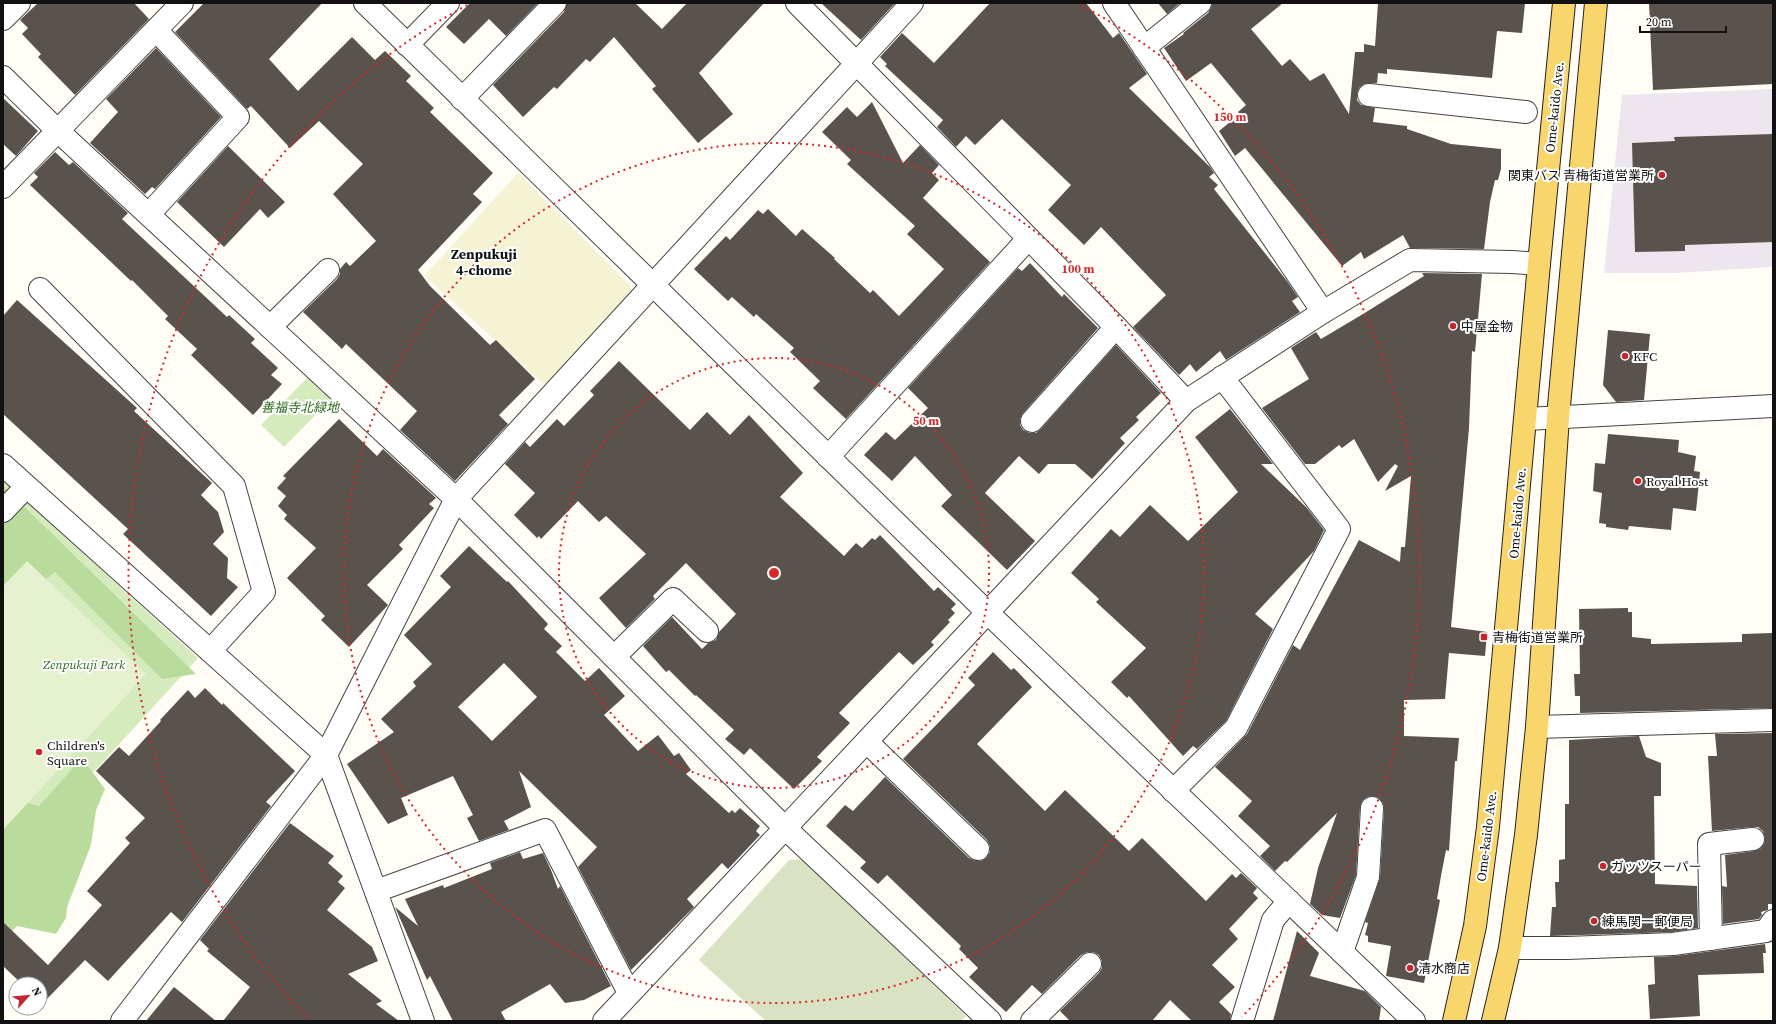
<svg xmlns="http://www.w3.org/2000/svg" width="1776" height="1024" viewBox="0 0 1776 1024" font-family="'Source Serif 4','Noto Sans JP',serif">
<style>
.industrial{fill:#eee6ef}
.farmland{fill:#f6f3d4}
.green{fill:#d5ebbd}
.forest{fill:#b9dc9c}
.cemetery{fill:#d9e3c4}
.pitch{fill:#e6f2cf}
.building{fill:#5a524d;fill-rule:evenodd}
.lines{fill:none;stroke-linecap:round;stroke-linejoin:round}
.minor-casing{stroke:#444;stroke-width:24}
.major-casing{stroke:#222;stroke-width:24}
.minor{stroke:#fff;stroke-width:22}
.major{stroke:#f9d66b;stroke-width:22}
.ring{fill:none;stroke:#d62828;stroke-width:2;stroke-dasharray:2 4}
.poi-dot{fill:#c4262e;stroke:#fff;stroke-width:1.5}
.labels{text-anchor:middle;stroke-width:4;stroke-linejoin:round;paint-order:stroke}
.street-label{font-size:13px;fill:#111;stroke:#fff}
.poi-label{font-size:13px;fill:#111;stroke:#fff;text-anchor:start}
.park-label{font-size:13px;font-style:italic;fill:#2f6b1f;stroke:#fff}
.neighbourhood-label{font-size:14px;font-weight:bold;fill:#111;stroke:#fff}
.centre{fill:#d62828;stroke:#fff;stroke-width:2}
.ring-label{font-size:12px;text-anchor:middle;font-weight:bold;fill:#d62828;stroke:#fff;stroke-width:4;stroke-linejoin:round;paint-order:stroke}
</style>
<rect width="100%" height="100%" fill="#fffdf5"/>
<path class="industrial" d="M1773 89V267L1676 273H1604L1622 95Z"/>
<path class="farmland" d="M518 173 630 285 632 301 549 389 424 276Z"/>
<g class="green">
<path d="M311 374 334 396 284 447 261 425Z"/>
<path d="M3 480 198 658 3 871Z"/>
</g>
<g class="forest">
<path d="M3 486 196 674 162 679 55 572 26 595 3 621Z"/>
<path d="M82 758 105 789 96 810 91 845 67 907 66 918 56 934 17 926 3 940V797L39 806Z"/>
</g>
<path class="cemetery" d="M803 859 966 1016 961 1021H766L699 960 789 860Z"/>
<path class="pitch" d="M27 561 146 674 3 830V586Z"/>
<g class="building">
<path d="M38 3H134L149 19 75 95 38 57 41 54 22 34 28 28 20 20Z"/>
<path d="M204 3H322L269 59 298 91 352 37 375 60 385 51 411 76 406 81 434 108 430 112 493 173 473 194 482 202 418 270 430 286 490 345 496 340 535 379 499 415 508 424 455 481 400 430 417 411 346 344 342 349 303 312 337 279 340 274V269L346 262 350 266 376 241 333 194 363 164 319 121 290 148 251 106 247 109 175 32Z"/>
<path d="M470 3H538L506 36 489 19 464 44 446 27Z"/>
<path d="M567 3H635L662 29 687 3H764L699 73 733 114 698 143 652 89 656 86 614 37 590 62 586 59 557 89 554 87 523 117 493 85 564 12Z"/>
<path d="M821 3H895L861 40Z"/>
<path d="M990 3H1086L1113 38 1119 33 1147 74 1129 88 1210 167 1214 173 1209 177 1218 185 1214 189 1287 281 1298 297 1292 301 1300 312 1226 360 1220 351 1196 372 1190 364 1179 375 1133 327 1166 295 1101 227 1084 245 1048 210 1071 185 1002 119 975 145 966 136 956 147 937 127 943 120 885 66 887 64 880 57 902 33 934 63Z"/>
<path d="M1158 3H1180L1167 14Z"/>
<path d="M1212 3H1283L1251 29 1282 66 1290 59 1310 81 1324 73 1349 114 1355 52H1364V44L1375 46 1378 3H1525L1522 33 1497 31 1492 78 1387 69V74L1378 73 1377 83 1364 84 1359 88 1357 93V100L1361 105 1375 108 1373 122 1407 126V129L1451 144 1501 149V169L1498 180H1495L1490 202 1484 249 1410 248 1403 235 1364 259 1361 252 1342 266 1245 148 1235 156 1219 131 1240 114 1238 112 1246 105 1211 63 1186 81 1164 48 1184 34 1183 33 1208 13 1211 8Z"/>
<path d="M1649 3H1773V84L1653 90Z"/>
<path d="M156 48 221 117 155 189 152 187 145 194 90 143 118 112 106 99Z"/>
<path d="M3 98 38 131 16 156 3 144Z"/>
<path d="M872 102 903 163 920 145 939 165 932 173 939 180 923 198 990 262 846 419 813 388 820 381 790 352 794 348 756 314 754 317 732 297 728 301 694 269 726 236 730 240 758 210 763 214 768 209 796 236 802 229 835 258 834 259 870 293 873 290 899 316 944 269 907 234 915 226 847 164 851 160 822 132 847 107 857 117Z"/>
<path d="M1773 134V242L1685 245V251L1635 252 1632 143 1675 141 1674 137Z"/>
<path d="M228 146 285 202 268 218 260 209 224 247 177 202Z"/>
<path d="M55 152 69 165 73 162 128 213 122 219 227 317 229 315 255 339 251 343 278 368 271 375 282 384 253 415 191 355 197 349 165 319 168 316 132 280 131 281 30 185 38 177 34 173Z"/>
<path d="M1030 263 1062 297 1064 294 1098 328 1023 413 1020 419V425L1023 430 1030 433H1036L1041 429 1116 345 1161 393 1136 417 1139 420 1120 438 1125 443 1092 479 1075 464H1048L1039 474 1019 456 985 493 1035 541 1007 570 941 506 952 495 915 456 892 481 864 455 886 432 895 440 928 408 908 388 1018 268 1022 271Z"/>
<path d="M1422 273 1482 274 1475 352 1472 351 1469 428 1451 627 1487 632 1485 656 1449 653 1445 699 1404 700V736L1459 738 1457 761H1455L1449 851 1446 850 1441 876 1437 899 1440 900 1424 983 1386 976 1391 946 1368 942V936L1365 935 1368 923 1365 922 1380 878 1384 809 1383 803 1379 798 1373 796 1367 797 1362 801 1360 807 1356 875 1340 918 1322 915 1310 904 1318 868 1337 813 1287 862 1285 861 1275 871 1260 856 1270 846 1238 816 1252 801 1215 767 1247 734 1293 645 1300 650 1359 540 1400 562 1401 547H1405L1411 476 1385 491 1398 466 1395 464 1378 482 1354 439 1342 448 1339 445 1315 464H1305L1262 408 1309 379 1291 348 1316 332 1321 339 1363 314 1424 276Z"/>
<path d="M17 300 137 408 134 411 212 483 201 495 218 512 224 532 213 544 228 558 227 578 238 587 211 616 123 534 128 529 3 414V316Z"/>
<path d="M1608 330 1650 334 1644 400 1616 402 1603 385Z"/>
<path d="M619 361 690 430 707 412 730 435 749 415 803 473 780 497 844 556 856 543 862 548 872 538 875 540 880 535 934 591 938 587 956 604 951 609 955 613 948 620 950 622 931 642 934 645 913 665 899 652 839 713 850 723 817 757 822 761 794 789 750 748 744 755 725 739 734 730 696 695 695 696 669 670 666 672 643 646 672 617 702 649 708 643 716 640 719 632 736 614 686 563 653 596 655 599 626 628 599 598 646 554 606 516 599 522 578 501 541 539 539 536 537 538 514 515 535 493 505 464 525 442 530 447 557 419 564 426 594 395 590 391Z"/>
<path d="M1230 409 1273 464H1261L1307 508 1324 530 1314 551 1255 614 1273 629 1226 721 1197 749 1193 746 1183 756 1129 696 1127 698 1111 682 1146 648 1096 602 1099 599 1071 573 1111 529 1120 537 1150 505 1188 541 1238 492 1195 437Z"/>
<path d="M339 419 377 456 383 449 436 498 429 504 434 508 399 545 403 549 367 585 388 605 349 647 321 620 325 616 287 578 316 548 284 519 287 515 278 506 286 496 277 488 286 478 283 476Z"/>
<path d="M1608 434 1679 440 1678 452 1696 456 1694 471 1700 472 1696 511 1673 508 1671 530 1629 526 1628 530 1606 527V524L1599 523 1602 493 1593 491 1595 463 1605 464Z"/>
<path d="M469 546 507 582 508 581 548 624 544 629 562 646 556 652 585 681 599 668 625 696 604 715 638 751 658 735 674 756 679 753 691 770 686 774 729 813 732 810 735 813 740 808 760 826 756 831 760 835 728 869 722 863 687 899 694 907 631 970 578 867 597 847 519 771 531 807 504 821 509 830 479 841 467 818 473 815 453 776 401 798 408 815 388 824 347 764 394 732 381 719 416 686 413 682 432 664 404 635 451 587 440 576ZM504 663 537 697 492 741 458 707Z"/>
<path d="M1628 608V612H1632V637L1651 639V644L1742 642V634L1773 633V708L1580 713V696H1575L1574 674H1580L1579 609Z"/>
<path d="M993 652 1011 670 1014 668 1032 687 977 744 1045 811 1065 790 1129 851 1142 838 1206 901 1232 874 1236 878 1241 873 1257 888 1253 893 1258 898 1229 929 1238 939 1212 965 1235 987 1219 1002 1231 1014 1230 1021H1192L1170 1000 1152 1021H1070L1060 1011 1099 973 1102 968V961L1099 955 1093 952H1087L1081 955 1042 994 1032 985 1006 1012 969 977 978 968 959 949 961 946 887 875 878 884 860 868 866 862 826 826 845 805 853 811 885 777 969 858 975 861H981L987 857 990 852V846L987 840 903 759 975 685 968 678Z"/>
<path d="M205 688 222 705 223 703 295 771 266 802 271 806 182 922 171 912 108 981 85 960 42 1004 40 1002V984H22L3 966V922L48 965 102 905 87 891 130 843 125 838 145 818 96 771 119 747 129 756 161 721 160 720 188 690 195 698Z"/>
<path d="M1773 733 1772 904H1768V910L1761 912 1762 915 1759 919 1723 924 1722 886 1727 887 1725 855 1754 851 1760 849 1764 844 1765 838 1763 831 1758 827H1752L1712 831 1708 756H1717L1715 734Z"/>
<path d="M1639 736 1646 757 1661 763V796H1654L1655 884 1697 886 1698 928 1672 932 1550 936 1552 907H1556L1555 882H1559V860L1565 859V804H1569V740Z"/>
<path d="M290 823 334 856 328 863 343 876 338 882 345 888 327 910 372 947 378 961 348 974 382 1001 376 1004 399 1021H223L250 987 207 951 209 949 200 940Z"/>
<path d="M520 852 523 859 543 853 551 870 558 889 560 886 611 986 584 1000 565 1003 550 984 501 1012 506 1021H453L430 976 427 980 395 907 418 926 405 899 443 885 444 888 492 869 490 863Z"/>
<path d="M1297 931 1319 953 1310 976 1365 991 1381 1007 1379 1021H1273Z"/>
<path d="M1765 944 1766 953H1763L1764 973 1698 975 1700 1016 1650 1019 1648 985 1655 984 1654 957 1675 956Z"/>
<path d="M174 987 216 1021H146Z"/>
</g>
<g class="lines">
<defs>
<g id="minor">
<path d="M365 3 988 613 1414 1021"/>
<path d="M797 3 1116 327 1186 401"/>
<path d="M1114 3 1323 312"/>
<path d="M3 19 19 3"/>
<path d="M407 45 448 3"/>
<path d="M1144 48 1200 3"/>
<path d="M3 77 58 131 456 499 785 828 990 1021"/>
<path d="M1369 95 1526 112"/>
<path d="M462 99 555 3"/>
<path d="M3 187 182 3"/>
<path d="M149 214 238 117 156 30"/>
<path d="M40 289 234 486 264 592 210 651"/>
<path d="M270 327 328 270"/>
<path d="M1526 419 1773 406"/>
<path d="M1032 421 1116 327"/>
<path d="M828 457 1028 239"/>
<path d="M3 465 326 755 423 1021"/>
<path d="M3 511 26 487"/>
<path d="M614 657 673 599 707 631"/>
<path d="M1537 727 1773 720"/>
<path d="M867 742 978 849"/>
<path d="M1173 791 1236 728 1339 529 1222 377"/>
<path d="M376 891 545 830 629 993"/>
<path d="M1711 939 1709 844 1753 839"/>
<path d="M1510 948H1567L1673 944 1766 931 1773 921"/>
<path d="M1342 952 1368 877 1372 808"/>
<path d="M122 1021 326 755 456 499 912 3"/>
<path d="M604 1021 1186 401 1323 312 1410 260 1512 262 1539 264"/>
<path d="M1032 1021 1090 964"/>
<path d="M1242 1021 1273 920 1289 901"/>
</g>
<g id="major">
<path d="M1454 1021 1475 926 1488 827 1539 264 1564 3"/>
<path d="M1493 1021 1510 948 1526 835 1537 727 1558 417 1596 3"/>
</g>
</defs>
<use href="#minor" class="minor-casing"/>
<use href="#major" class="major-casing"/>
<use href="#minor" class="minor"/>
<use href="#major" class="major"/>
</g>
<g class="ring">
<circle cx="774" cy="573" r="215"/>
<circle cx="774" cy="573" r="430"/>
<path d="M306 1017A645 645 0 0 1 471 3M1077 3A645 645 0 0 1 1242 1017"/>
</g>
<g class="poi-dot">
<circle cx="1662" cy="175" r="4"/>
<circle cx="1453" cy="326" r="4"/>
<circle cx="1625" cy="356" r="4"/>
<circle cx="1638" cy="481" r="4"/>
<rect x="1480" y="633" width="8" height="8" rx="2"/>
<circle cx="39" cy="752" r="4"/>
<circle cx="1603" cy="866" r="4"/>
<circle cx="1594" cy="921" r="4"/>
<circle cx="1410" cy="968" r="4"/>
</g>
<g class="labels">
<g class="street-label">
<text transform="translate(1554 107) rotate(-84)" y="5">Ome-kaido Ave.</text>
<text transform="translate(1517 513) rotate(-85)" y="5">Ome-kaido Ave.</text>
<text transform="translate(1486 836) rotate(-83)" y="5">Ome-kaido Ave.</text>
</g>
<g class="poi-label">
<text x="1654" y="180" text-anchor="end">関東バス 青梅街道営業所</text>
<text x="1461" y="331">中屋金物</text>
<text x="1633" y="361">KFC</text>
<text x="1646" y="486">Royal Host</text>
<text x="1492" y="642">青梅街道営業所</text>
<text x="47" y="750">Children's<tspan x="47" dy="15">Square</tspan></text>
<text x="1611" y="871">ガッツスーパー</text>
<text x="1602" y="926">練馬関一郵便局</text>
<text x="1418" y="973">清水商店</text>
</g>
<g class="park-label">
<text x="300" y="412">善福寺北緑地</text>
<text x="84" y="669">Zenpukuji Park</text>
</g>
<g class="neighbourhood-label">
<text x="484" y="259">Zenpukuji<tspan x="484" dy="16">4-chome</tspan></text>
</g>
</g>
<circle cx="774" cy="573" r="6" class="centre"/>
<g class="ring-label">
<text x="1230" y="121">150 m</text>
<text x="1078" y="273">100 m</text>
<text x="926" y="425">50 m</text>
</g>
<rect width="1776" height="1024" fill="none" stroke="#111111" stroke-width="8"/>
<g transform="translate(28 996) rotate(63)"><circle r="19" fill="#ffffff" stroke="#a0a0a0"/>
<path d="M0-3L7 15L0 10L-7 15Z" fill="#c4262e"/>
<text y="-6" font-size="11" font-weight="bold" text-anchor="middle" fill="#111111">N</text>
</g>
<path d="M1640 26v6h86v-6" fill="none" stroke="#111111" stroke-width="2"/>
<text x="1646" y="26" font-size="12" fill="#111111" stroke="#ffffff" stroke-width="3" paint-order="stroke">20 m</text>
</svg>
